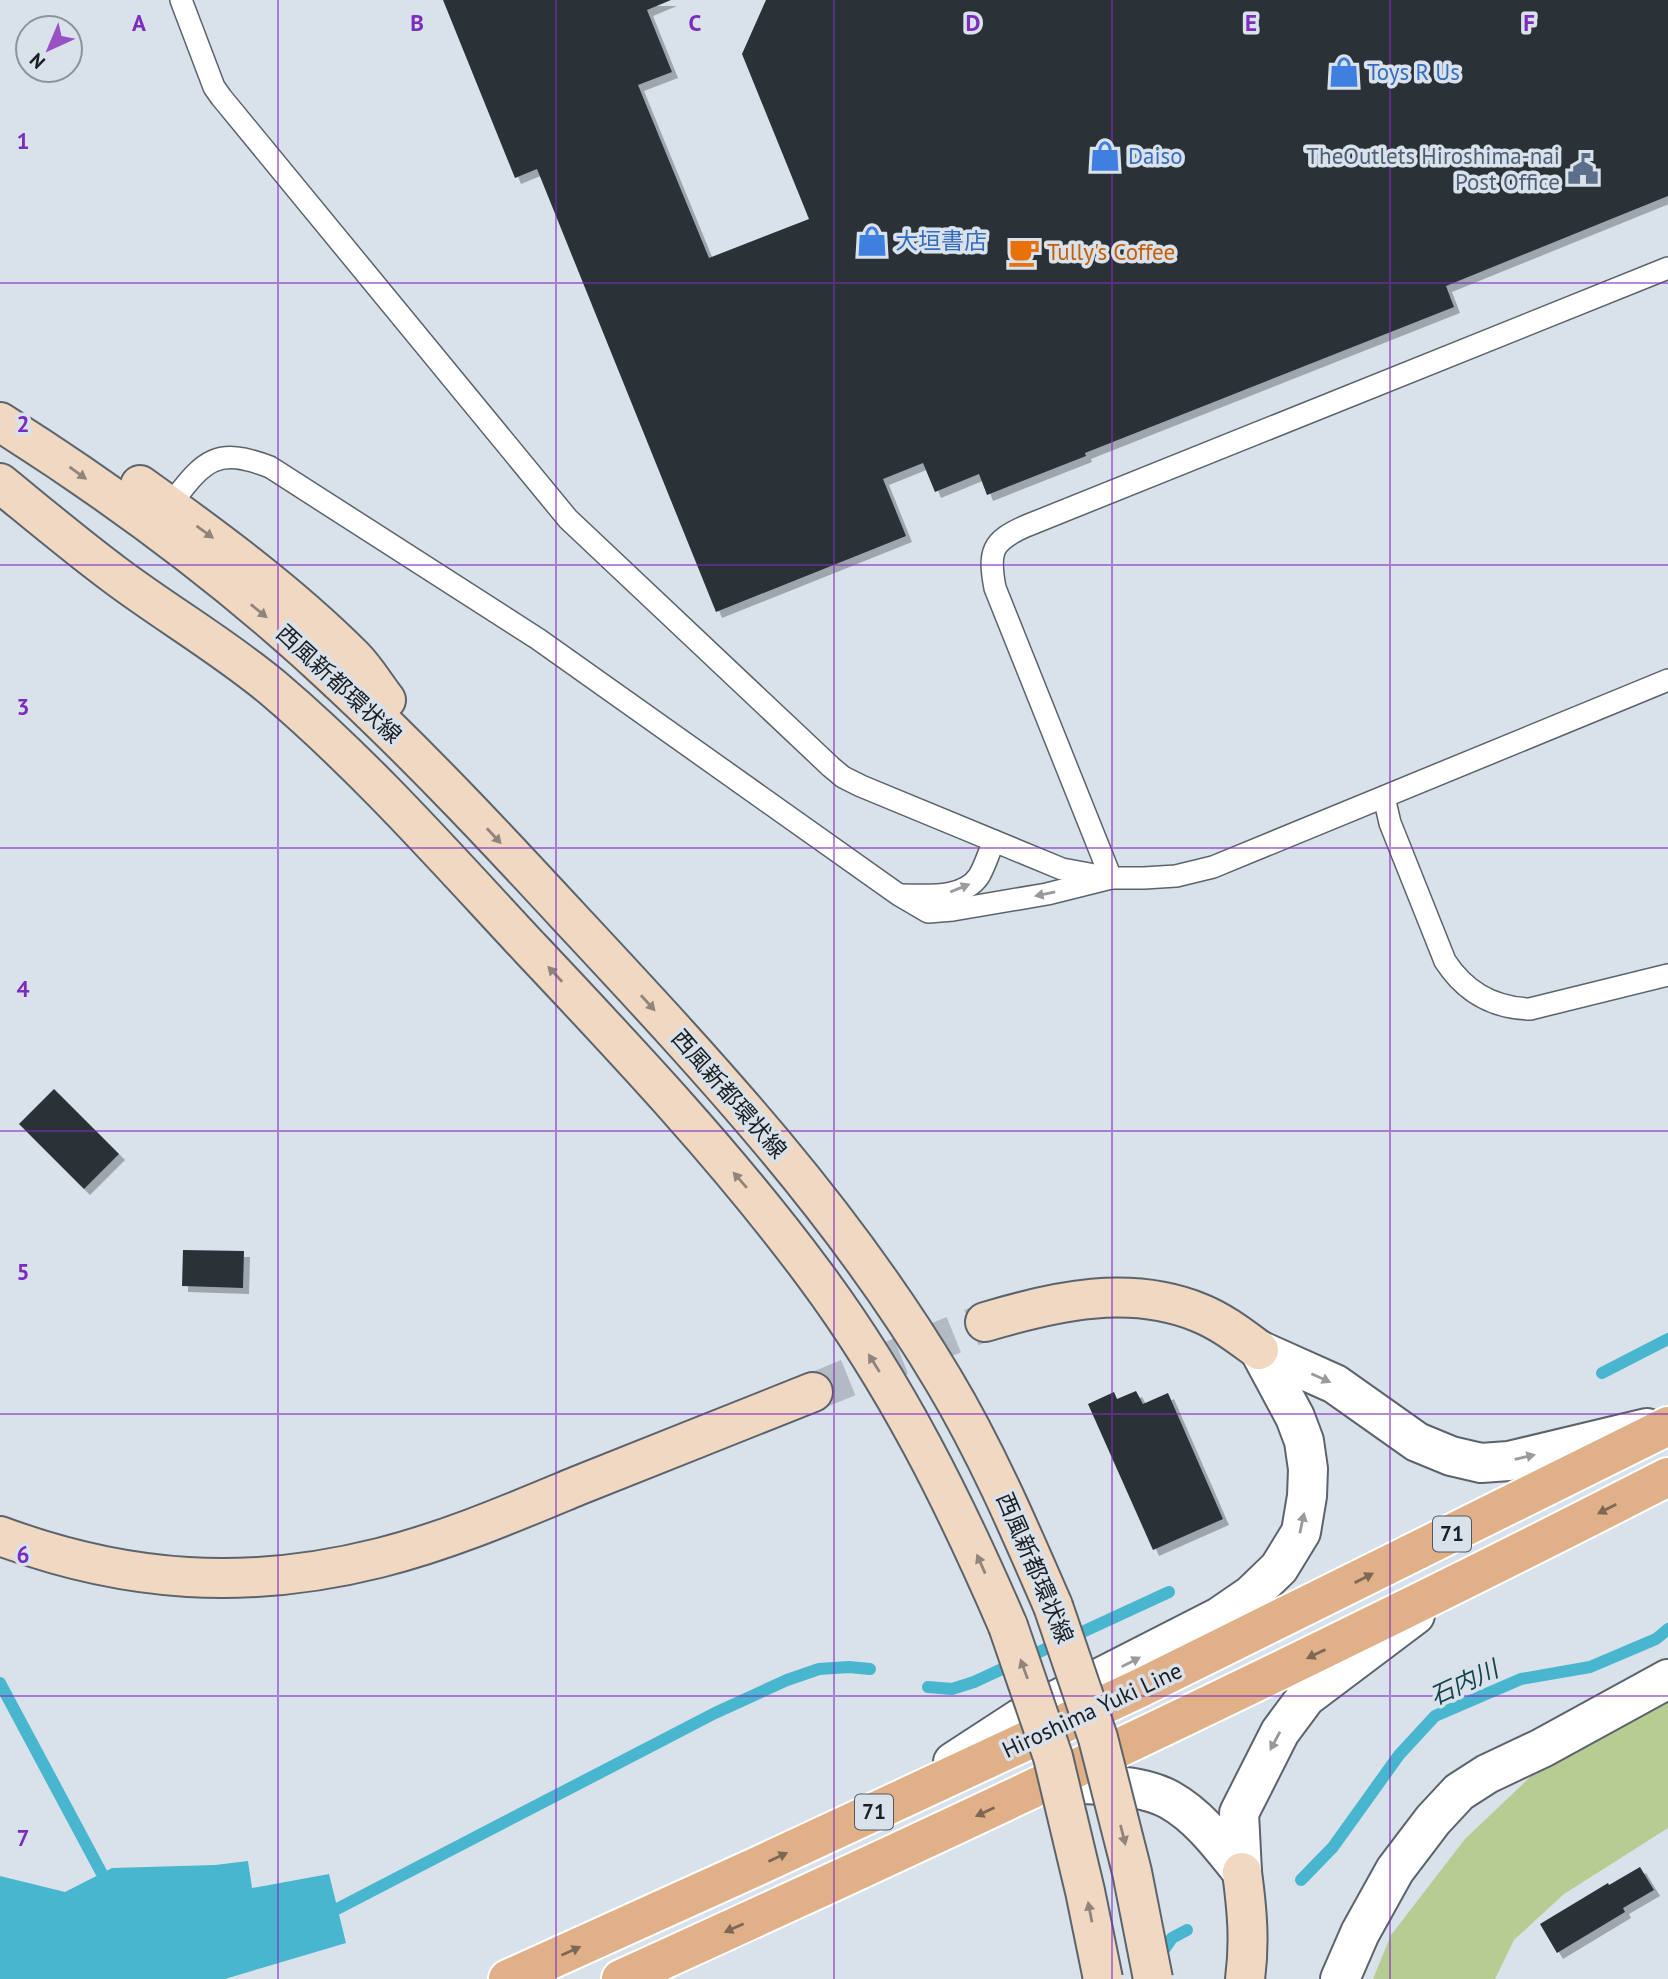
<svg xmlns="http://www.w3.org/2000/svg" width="1668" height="1979" viewBox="0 0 1668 1979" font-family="'PT Sans','Noto Sans JP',sans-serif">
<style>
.green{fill:#b7cc92}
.water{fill:#48b6ce}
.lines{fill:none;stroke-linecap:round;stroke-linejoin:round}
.stream{stroke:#48b6ce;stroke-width:12}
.building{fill:#2b3139;filter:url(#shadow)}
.secondary-tunnel{stroke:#b3bac3;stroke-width:38;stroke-dasharray:38 19;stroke-linecap:butt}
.lane-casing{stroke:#5c636b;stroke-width:24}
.street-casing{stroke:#5c636b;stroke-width:42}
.secondary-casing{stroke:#5c636b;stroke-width:42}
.primary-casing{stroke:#fff;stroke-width:42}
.lane{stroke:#fff;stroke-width:21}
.street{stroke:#fff;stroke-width:38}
.secondary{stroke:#f0d8c3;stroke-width:38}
.primary{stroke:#e0b088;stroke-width:38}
.secondary-bridge-casing{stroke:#5c636b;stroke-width:42;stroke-linecap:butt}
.secondary-bridge{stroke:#f0d8c3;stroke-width:38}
.oneway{fill:#90847b}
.oneway2{fill:#989a9c}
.oneway3{fill:#7e6755}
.grid{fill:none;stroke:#7b2cbf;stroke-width:2;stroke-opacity:0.55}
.labels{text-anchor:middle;stroke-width:7;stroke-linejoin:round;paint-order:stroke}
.shield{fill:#d9e1eb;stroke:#54585e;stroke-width:2}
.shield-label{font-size:21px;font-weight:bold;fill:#1b1e22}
.shop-label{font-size:23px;fill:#366cbe;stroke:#d9e1eb;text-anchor:start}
.service-label{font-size:23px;fill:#4e5e75;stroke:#d9e1eb;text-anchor:end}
.food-label{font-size:23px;fill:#c56008;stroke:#d9e1eb;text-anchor:start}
.street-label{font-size:23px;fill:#1b1e22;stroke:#d9e1eb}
.water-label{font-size:24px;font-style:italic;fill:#13444e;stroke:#d9e1eb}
.grid-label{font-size:23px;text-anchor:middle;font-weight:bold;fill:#7b2cbf;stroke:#d9e1eb;stroke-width:7;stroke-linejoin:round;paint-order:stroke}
</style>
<defs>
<filter id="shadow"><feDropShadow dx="6" dy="6" stdDeviation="0" flood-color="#0004"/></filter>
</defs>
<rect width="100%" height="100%" fill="#d9e1eb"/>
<path class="green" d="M1668 1701V1828L1564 1894 1514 1940 1495 1979H1373L1391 1935 1465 1839 1547 1761 1660 1707Z"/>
<path class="water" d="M248 1861 252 1888 329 1874 346 1943 225 1979H0V1876L65 1892 112 1868 215 1865Z"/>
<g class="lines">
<g class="stream">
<path d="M1602 1373 1668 1339"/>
<path d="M0 1683 101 1872"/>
<path d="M928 1687 952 1689 974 1682 1169 1592"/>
<path d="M1301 1880 1333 1847 1399 1755 1435 1716 1521 1679 1590 1667 1656 1639 1668 1629"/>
<path d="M337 1909 715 1713 787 1680 819 1669 849 1667 870 1669"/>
<path d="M1158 1958 1172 1938 1187 1930"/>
</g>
</g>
<g class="building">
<path d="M443 0H671L647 10 672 72 638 85 709 258 809 219 742 54 766 0H1668V196L1446 286 1454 307 1085 453 1086 456 987 495 979 474 935 492 923 463 883 479 906 536 716 612 537 169 515 178Z"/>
<path d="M54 1089 119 1154 84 1189 19 1124Z"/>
<path d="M183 1250 244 1251 243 1288 182 1286Z"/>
<path d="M1136 1391 1143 1404 1168 1393 1223 1519 1153 1550 1088 1404 1114 1392 1117 1399Z"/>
<path d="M1640 1867 1654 1890 1623 1908 1625 1912 1557 1953 1540 1924 1608 1883 1609 1885Z"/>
</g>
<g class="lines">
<path class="secondary-tunnel" d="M813 1392 985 1322"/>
<defs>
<g id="lane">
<path d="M181 0 214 87 221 97 568 519 831 767 843 777 861 786 1062 869 1111 878H1144L1176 876 1213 867 1668 680"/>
<path d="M169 506C203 463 213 445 270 467L538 639 899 895 928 912 953 910 1047 894 1111 878 995 588C988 551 992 541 1026 526L1668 268"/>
<path d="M1384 797 1390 823 1445 961C1465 992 1493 1008 1530 1009L1668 975"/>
<path d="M901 895C925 895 963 900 979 876 985 866 989 852 994 841"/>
</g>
<g id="street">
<path d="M1259 1350 1335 1384 1417 1442 1451 1456 1481 1463 1509 1461 1647 1428"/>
<path d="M953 1762 1019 1719 1219 1617 1251 1595 1279 1568 1301 1532 1307 1496 1308 1469 1304 1441 1295 1417 1259 1350"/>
<path d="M1047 1784C1083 1784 1138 1782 1170 1800 1200 1817 1221 1846 1242 1872"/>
<path d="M1242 1872 1239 1813 1280 1732 1306 1697 1415 1615"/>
<path d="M1340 1979 1360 1933 1395 1870 1433 1820 1459 1792 1487 1774 1542 1748 1668 1679"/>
</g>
<g id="secondary">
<path d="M0 422C122 499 240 587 345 687 424 761 497 839 570 918 706 1064 842 1209 944 1381 987 1453 1020 1530 1053 1606"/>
<path d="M0 483C38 514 76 546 115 575 167 614 224 647 273 688 366 767 446 858 529 947 628 1052 728 1158 814 1274 896 1384 954 1501 1008 1626"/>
<path d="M140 485C214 538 289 593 353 657 366 670 375 686 386 700"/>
<path d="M985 1322C1055 1301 1130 1284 1200 1313 1222 1322 1240 1336 1259 1350"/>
<path d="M0 1536C127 1583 247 1591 379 1558 447 1541 512 1513 577 1486 656 1455 734 1423 813 1392"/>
<path d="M1242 1872C1247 1909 1250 1942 1245 1979"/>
</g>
<g id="primary">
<path d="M508 1979 760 1865 1140 1688 1668 1426"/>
<path d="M621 1979C974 1819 1323 1654 1668 1477"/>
</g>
</defs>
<use href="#lane" class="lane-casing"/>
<use href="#street" class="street-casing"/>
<use href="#secondary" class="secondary-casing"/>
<use href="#primary" class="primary-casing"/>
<use href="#lane" class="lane"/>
<use href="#street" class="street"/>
<use href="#secondary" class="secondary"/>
<use href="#primary" class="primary"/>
<defs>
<g id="secondary-bridge">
<path d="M1053 1606 1098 1738 1132 1872 1153 1979"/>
<path d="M1008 1626 1053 1757 1085 1891 1103 1979"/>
</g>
</defs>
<use href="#secondary-bridge" class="secondary-bridge-casing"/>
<use href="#secondary-bridge" class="secondary-bridge"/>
</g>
<defs><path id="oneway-solid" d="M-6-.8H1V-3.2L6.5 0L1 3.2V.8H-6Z" transform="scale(1.75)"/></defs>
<g class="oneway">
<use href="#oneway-solid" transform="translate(78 473) rotate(36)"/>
<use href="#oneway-solid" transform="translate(205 532) rotate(36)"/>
<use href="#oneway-solid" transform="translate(259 611) rotate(39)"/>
<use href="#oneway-solid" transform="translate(494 836) rotate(47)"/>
<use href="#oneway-solid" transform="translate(555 974) rotate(-133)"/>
<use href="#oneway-solid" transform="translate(648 1003) rotate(48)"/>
<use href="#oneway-solid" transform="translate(740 1180) rotate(-131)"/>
<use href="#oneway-solid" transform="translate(874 1363) rotate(-122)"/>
<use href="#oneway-solid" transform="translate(981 1564) rotate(-114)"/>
<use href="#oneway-solid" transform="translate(1024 1669) rotate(-110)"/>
<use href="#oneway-solid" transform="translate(1123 1835) rotate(76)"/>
<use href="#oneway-solid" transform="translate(1090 1912) rotate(-101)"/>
</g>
<g class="oneway2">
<use href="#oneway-solid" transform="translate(960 888) rotate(-22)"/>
<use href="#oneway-solid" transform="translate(1045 894) rotate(168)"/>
<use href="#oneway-solid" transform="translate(1321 1378) rotate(24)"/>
<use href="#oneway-solid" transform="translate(1525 1457) rotate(-13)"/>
<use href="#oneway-solid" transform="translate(1302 1523) rotate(-78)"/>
<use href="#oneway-solid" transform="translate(1131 1662) rotate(-27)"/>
<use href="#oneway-solid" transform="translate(1275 1741) rotate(118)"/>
</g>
<g class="oneway3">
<use href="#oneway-solid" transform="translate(1607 1509) rotate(153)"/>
<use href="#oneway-solid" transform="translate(1364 1578) rotate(-27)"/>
<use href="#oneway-solid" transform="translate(1316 1654) rotate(154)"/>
<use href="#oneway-solid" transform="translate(985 1812) rotate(155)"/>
<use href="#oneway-solid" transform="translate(778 1857) rotate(-25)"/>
<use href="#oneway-solid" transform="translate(734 1928) rotate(156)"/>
<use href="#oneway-solid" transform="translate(571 1951) rotate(-24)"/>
</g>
<path class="grid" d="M278 0V1979M556 0V1979M834 0V1979M1112 0V1979M1390 0V1979M0 283H1668M0 565H1668M0 848H1668M0 1131H1668M0 1414H1668M0 1696H1668"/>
<defs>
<symbol id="shop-bare" viewBox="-9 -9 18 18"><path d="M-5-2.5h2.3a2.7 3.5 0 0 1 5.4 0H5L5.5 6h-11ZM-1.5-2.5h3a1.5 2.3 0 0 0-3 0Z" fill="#3f7fe0" stroke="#d9e1eb" stroke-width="2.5" paint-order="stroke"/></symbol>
<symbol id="civic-bare" viewBox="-9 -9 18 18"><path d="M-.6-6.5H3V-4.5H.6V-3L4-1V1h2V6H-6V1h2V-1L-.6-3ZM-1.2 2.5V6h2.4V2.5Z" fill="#5c6f8a" stroke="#d9e1eb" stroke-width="2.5" paint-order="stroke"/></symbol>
<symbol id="cafe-bare" viewBox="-9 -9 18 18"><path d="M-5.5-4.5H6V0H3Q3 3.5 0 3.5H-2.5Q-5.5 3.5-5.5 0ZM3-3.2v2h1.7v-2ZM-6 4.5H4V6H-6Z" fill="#e8710a" stroke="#d9e1eb" stroke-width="2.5" paint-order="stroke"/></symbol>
</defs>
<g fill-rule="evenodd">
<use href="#shop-bare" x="1322" y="50" width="44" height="44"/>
<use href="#shop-bare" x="1083" y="134" width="44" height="44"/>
<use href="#civic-bare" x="1561" y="147" width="44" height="44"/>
<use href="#shop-bare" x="850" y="219" width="44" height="44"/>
<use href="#cafe-bare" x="1002" y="230" width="44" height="44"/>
</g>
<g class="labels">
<g class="shield">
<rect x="1433" y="1516.5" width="38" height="35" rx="5"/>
<rect x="855" y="1794.5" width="38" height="35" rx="5"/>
</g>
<g class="shield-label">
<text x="1452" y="1541">71</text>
<text x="874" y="1819">71</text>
</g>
<g class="shop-label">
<text x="1367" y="80">Toys R Us</text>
<text x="1128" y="164">Daiso</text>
<text x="895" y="249">大垣書店</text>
</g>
<g class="service-label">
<text x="1560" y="164">TheOutlets Hiroshima-nai<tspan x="1560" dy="26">Post Office</tspan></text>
</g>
<g class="food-label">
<text x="1047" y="260">Tully's Coffee</text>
</g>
<g class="street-label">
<text transform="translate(339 684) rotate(43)" y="8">西風新都環状線</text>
<text transform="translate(729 1094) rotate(49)" y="8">西風新都環状線</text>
<text transform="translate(1035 1568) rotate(67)" y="8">西風新都環状線</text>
<text transform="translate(1092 1710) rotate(-25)" y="8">Hiroshima Yuki Line</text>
</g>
<g class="water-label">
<text transform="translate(1464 1683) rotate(-25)" y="8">石内川</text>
</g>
</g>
<g class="grid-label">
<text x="139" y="31">A</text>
<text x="417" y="31">B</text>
<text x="695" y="31">C</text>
<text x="973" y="31">D</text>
<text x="1251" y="31">E</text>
<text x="1529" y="31">F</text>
<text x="23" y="149">1</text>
<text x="23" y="432">2</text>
<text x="23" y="715">3</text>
<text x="23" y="997">4</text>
<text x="23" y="1280">5</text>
<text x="23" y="1563">6</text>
<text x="23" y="1846">7</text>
</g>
<g transform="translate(49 49) rotate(224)"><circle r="33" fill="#d9e1eb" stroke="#8d939b" stroke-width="2"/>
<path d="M0-5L12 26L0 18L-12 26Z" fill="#9850c4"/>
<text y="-10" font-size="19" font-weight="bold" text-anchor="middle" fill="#1b1e22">N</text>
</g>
</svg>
